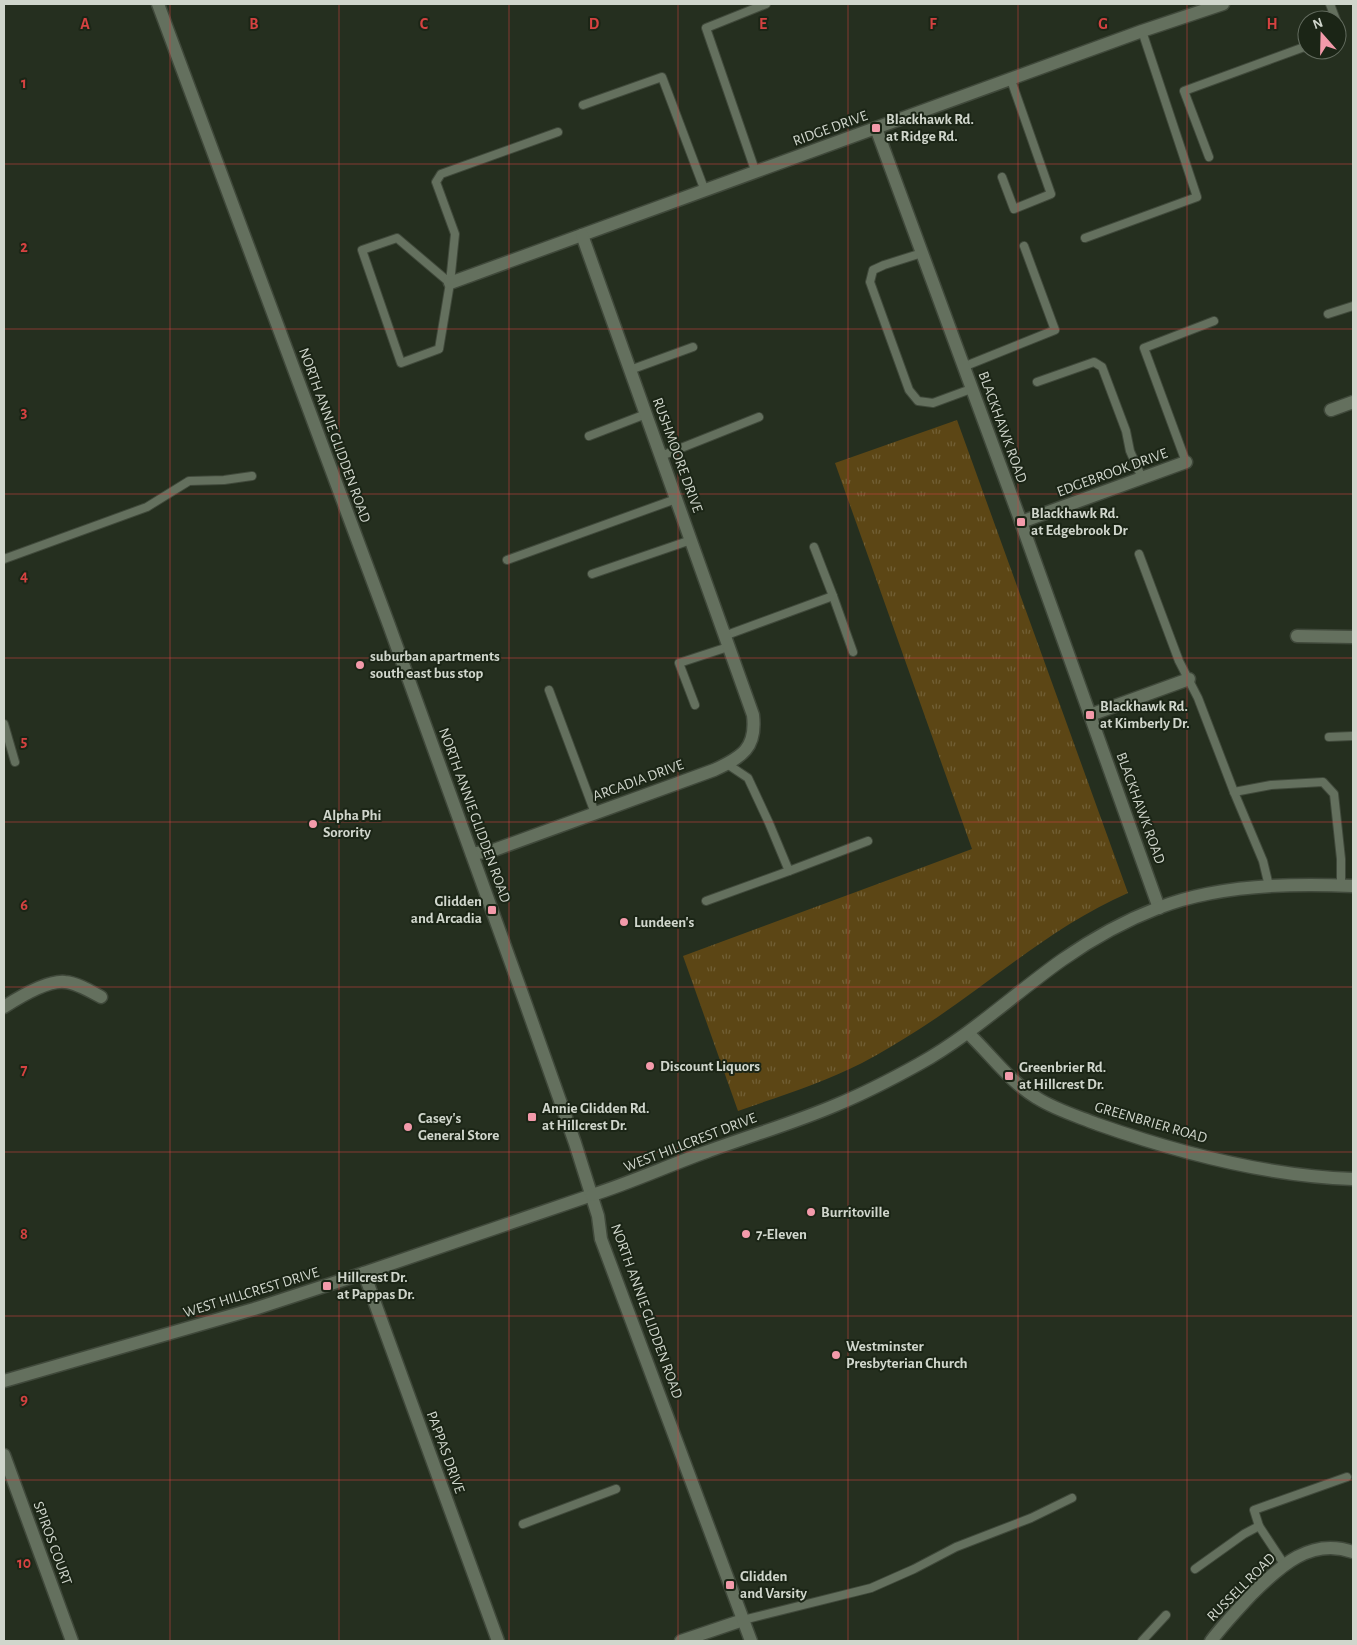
<svg xmlns="http://www.w3.org/2000/svg" width="1357" height="1645" viewBox="0 0 1357 1645" font-family="'Alegreya Sans',sans-serif">
<style>
.grass{fill:url(#grass-tufts)}
.lines{fill:none;stroke-linecap:round;stroke-linejoin:round}
.lane-casing{stroke:#40493b;stroke-width:10}
.street-casing{stroke:#40493b;stroke-width:15}
.secondary-casing{stroke:#40493b;stroke-width:15}
.lane{stroke:#64705e;stroke-width:8}
.street{stroke:#64705e;stroke-width:12}
.secondary{stroke:#64705e;stroke-width:12}
.grid{fill:none;stroke:#d54241;stroke-width:1;stroke-opacity:0.55}
.poi-dot{fill:#f39aaa;stroke:#1b2516;stroke-width:2}
.labels{text-anchor:middle;stroke-width:4;stroke-linejoin:round;paint-order:stroke}
.poi-label{font-size:15px;font-weight:bold;fill:#d0d6cc;stroke:#1b2516;text-anchor:start}
.street-label{font-size:15px;fill:#d0d6cc;stroke:#1b2516}
.grid-label{font-size:16px;text-anchor:middle;font-weight:bold;fill:#d54241;stroke:#1b2516;stroke-width:4;stroke-linejoin:round;paint-order:stroke}
</style>
<defs>
<pattern id="grass-tufts" width="24" height="20" patternUnits="userSpaceOnUse" patternTransform="scale(1.25)"><rect width="24" height="20" fill="#5c4615"/><path d="M3 7l-1-3M5 7V3M7 7l1-3M15 17l-1-3M17 17v-4M19 17l1-3" fill="none" stroke="#726036"/></pattern>
</defs>
<rect width="100%" height="100%" fill="#252f1f"/>
<path class="grass" d="M957 420 1128 893C1050 927 989 985 918 1030 900 1041 881 1053 862 1063 823 1083 780 1096 738 1111L683 956 972 849 835 463Z"/>
<g class="lines">
<defs>
<g id="lane">
<path d="M1330 4 1336 20"/>
<path d="M1337 23 1341 34 1337 36"/>
<path d="M583 105 662 77 705 191"/>
<path d="M1209 157 1184 91 1307 46"/>
<path d="M756 173 706 28 766 4"/>
<path d="M1002 177 1014 209 1051 194 1011 80"/>
<path d="M1085 238 1197 197 1142 31"/>
<path d="M922 253 884 265 873 270 870 282 909 390 918 401 933 403 971 389"/>
<path d="M450 283 397 238 362 250 401 363 439 349 450 283 455 234 436 182 441 174 558 132"/>
<path d="M1328 314 1353 306"/>
<path d="M963 367 1055 330 1024 246"/>
<path d="M630 370 693 347"/>
<path d="M1037 382 1094 362 1102 367 1126 431 1130 451 1142 478"/>
<path d="M589 436 646 414"/>
<path d="M661 456 759 417"/>
<path d="M1186 462 1144 348 1214 321"/>
<path d="M1139 554 1179 661 1198 698 1234 792 1263 861 1269 886"/>
<path d="M4 559 147 507 189 481 224 480 252 476"/>
<path d="M507 560 676 499"/>
<path d="M592 574 691 540"/>
<path d="M833 596 853 652"/>
<path d="M724 636 833 596 814 547"/>
<path d="M549 690 595 813"/>
<path d="M695 705 679 663 728 647"/>
<path d="M4 724 15 762"/>
<path d="M1329 737 1353 736"/>
<path d="M727 764 748 778 769 823 789 871 868 841"/>
<path d="M1234 792 1271 785 1323 782 1334 794 1341 859V885"/>
<path d="M706 901 789 871"/>
<path d="M523 1524 616 1489"/>
<path d="M1284 1564 1259 1526 1254 1510 1347 1477"/>
<path d="M1195 1569 1244 1534 1259 1526"/>
<path d="M743 1620 871 1588 914 1569 956 1547 1031 1518 1072 1498"/>
<path d="M1142 1641 1166 1615"/>
</g>
<g id="street">
<path d="M876 128 1021 522 1159 908"/>
<path d="M450 283 1142 31 1223 4"/>
<path d="M1331 410 1353 402"/>
<path d="M1021 522 1186 462"/>
<path d="M1297 636 1353 637"/>
<path d="M1090 715 1189 679"/>
<path d="M472 854 494 850 714 770C742 757 757 748 753 715L582 235"/>
<path d="M4 1007C18 998 48 980 65 982 77 983 90 991 101 997"/>
<path d="M968 1033C991 1055 1010 1082 1037 1098 1056 1110 1077 1116 1097 1124 1179 1153 1266 1176 1353 1179"/>
<path d="M364 1273 498 1641"/>
<path d="M4 1381 254 1309 364 1273 592 1195"/>
<path d="M4 1455 72 1641"/>
<path d="M681 1641 743 1620"/>
<path d="M1211 1641C1223 1625 1238 1609 1252 1594 1280 1566 1311 1537 1353 1552"/>
</g>
<g id="secondary">
<path d="M158 4 389 625 524 999 575 1143 598 1216 601 1239 751 1641"/>
<path d="M592 1195C630 1183 667 1166 706 1152 749 1136 794 1123 836 1105 865 1093 892 1079 919 1064 971 1035 1014 994 1062 960 1092 939 1124 921 1158 908 1216 885 1292 883 1353 886"/>
</g>
</defs>
<use href="#lane" class="lane-casing"/>
<use href="#street" class="street-casing"/>
<use href="#secondary" class="secondary-casing"/>
<use href="#lane" class="lane"/>
<use href="#street" class="street"/>
<use href="#secondary" class="secondary"/>
</g>
<path class="grid" d="M170 4V1641M339 4V1641M509 4V1641M678 4V1641M848 4V1641M1018 4V1641M1187 4V1641M4 164H1353M4 329H1353M4 494H1353M4 658H1353M4 822H1353M4 987H1353M4 1152H1353M4 1316H1353M4 1480H1353"/>
<g class="poi-dot">
<rect x="871" y="123" width="10" height="10" rx="2.5"/>
<rect x="1016" y="517" width="10" height="10" rx="2.5"/>
<circle cx="360" cy="665" r="5"/>
<rect x="1085" y="710" width="10" height="10" rx="2.5"/>
<circle cx="313" cy="824" r="5"/>
<rect x="487" y="905" width="10" height="10" rx="2.5"/>
<circle cx="624" cy="922" r="5"/>
<circle cx="650" cy="1066" r="5"/>
<rect x="1004" y="1071" width="10" height="10" rx="2.5"/>
<rect x="527" y="1112" width="10" height="10" rx="2.5"/>
<circle cx="408" cy="1127" r="5"/>
<circle cx="811" cy="1212" r="5"/>
<circle cx="746" cy="1234" r="5"/>
<rect x="322" y="1281" width="10" height="10" rx="2.5"/>
<circle cx="836" cy="1355" r="5"/>
<rect x="725" y="1580" width="10" height="10" rx="2.5"/>
</g>
<g class="labels">
<g class="poi-label">
<text x="886" y="124">Blackhawk Rd.<tspan x="886" dy="17">at Ridge Rd.</tspan></text>
<text x="1031" y="518">Blackhawk Rd.<tspan x="1031" dy="17">at Edgebrook Dr</tspan></text>
<text x="370" y="661">suburban apartments<tspan x="370" dy="17">south east bus stop</tspan></text>
<text x="1100" y="711">Blackhawk Rd.<tspan x="1100" dy="17">at Kimberly Dr.</tspan></text>
<text x="323" y="820">Alpha Phi<tspan x="323" dy="17">Sorority</tspan></text>
<text x="482" y="906" text-anchor="end">Glidden<tspan x="482" dy="17">and Arcadia</tspan></text>
<text x="634" y="927">Lundeen's</text>
<text x="660" y="1071">Discount Liquors</text>
<text x="1019" y="1072">Greenbrier Rd.<tspan x="1019" dy="17">at Hillcrest Dr.</tspan></text>
<text x="542" y="1113">Annie Glidden Rd.<tspan x="542" dy="17">at Hillcrest Dr.</tspan></text>
<text x="418" y="1123">Casey's<tspan x="418" dy="17">General Store</tspan></text>
<text x="821" y="1217">Burritoville</text>
<text x="756" y="1239">7-Eleven</text>
<text x="337" y="1282">Hillcrest Dr.<tspan x="337" dy="17">at Pappas Dr.</tspan></text>
<text x="846" y="1351">Westminster<tspan x="846" dy="17">Presbyterian Church</tspan></text>
<text x="740" y="1581">Glidden<tspan x="740" dy="17">and Varsity</tspan></text>
</g>
<g class="street-label">
<text transform="translate(830 128) rotate(-20)" y="5">RIDGE DRIVE</text>
<text transform="translate(1003 427) rotate(70)" y="5">BLACKHAWK ROAD</text>
<text transform="translate(335 435) rotate(70)" y="5">NORTH ANNIE GLIDDEN ROAD</text>
<text transform="translate(678 455) rotate(70)" y="5">RUSHMOORE DRIVE</text>
<text transform="translate(1112 472) rotate(-20)" y="5">EDGEBROOK DRIVE</text>
<text transform="translate(638 780) rotate(-20)" y="5">ARCADIA DRIVE</text>
<text transform="translate(1141 808) rotate(70)" y="5">BLACKHAWK ROAD</text>
<text transform="translate(475 815) rotate(70)" y="5">NORTH ANNIE GLIDDEN ROAD</text>
<text transform="translate(1151 1122) rotate(16)" y="5">GREENBRIER ROAD</text>
<text transform="translate(690 1142) rotate(-21)" y="5">WEST HILLCREST DRIVE</text>
<text transform="translate(251 1292) rotate(-17)" y="5">WEST HILLCREST DRIVE</text>
<text transform="translate(647 1311) rotate(70)" y="5">NORTH ANNIE GLIDDEN ROAD</text>
<text transform="translate(446 1452) rotate(70)" y="5">PAPPAS DRIVE</text>
<text transform="translate(53 1543) rotate(70)" y="5">SPIROS COURT</text>
<text transform="translate(1241 1587) rotate(-45)" y="5">RUSSELL ROAD</text>
</g>
</g>
<g class="grid-label">
<text x="85" y="29">A</text>
<text x="254" y="29">B</text>
<text x="424" y="29">C</text>
<text x="594" y="29">D</text>
<text x="763" y="29">E</text>
<text x="933" y="29">F</text>
<text x="1103" y="29">G</text>
<text x="1272" y="29">H</text>
<text x="24" y="88">1</text>
<text x="24" y="252">2</text>
<text x="24" y="417">3</text>
<text x="24" y="581">4</text>
<text x="24" y="746">5</text>
<text x="24" y="910">6</text>
<text x="24" y="1075">7</text>
<text x="24" y="1239">8</text>
<text x="24" y="1404">9</text>
<text x="24" y="1568">10</text>
</g>
<rect width="1357" height="1645" fill="none" stroke="#d0d6cc" stroke-width="10"/>
<g transform="translate(1322 35) rotate(340)"><circle r="24" fill="#1b2516" stroke="#636c5f"/>
<path d="M0-4L9 19L0 12L-9 19Z" fill="#f39aaa"/>
<text y="-8" font-size="14" font-weight="bold" text-anchor="middle" fill="#d0d6cc">N</text>
</g>
</svg>
